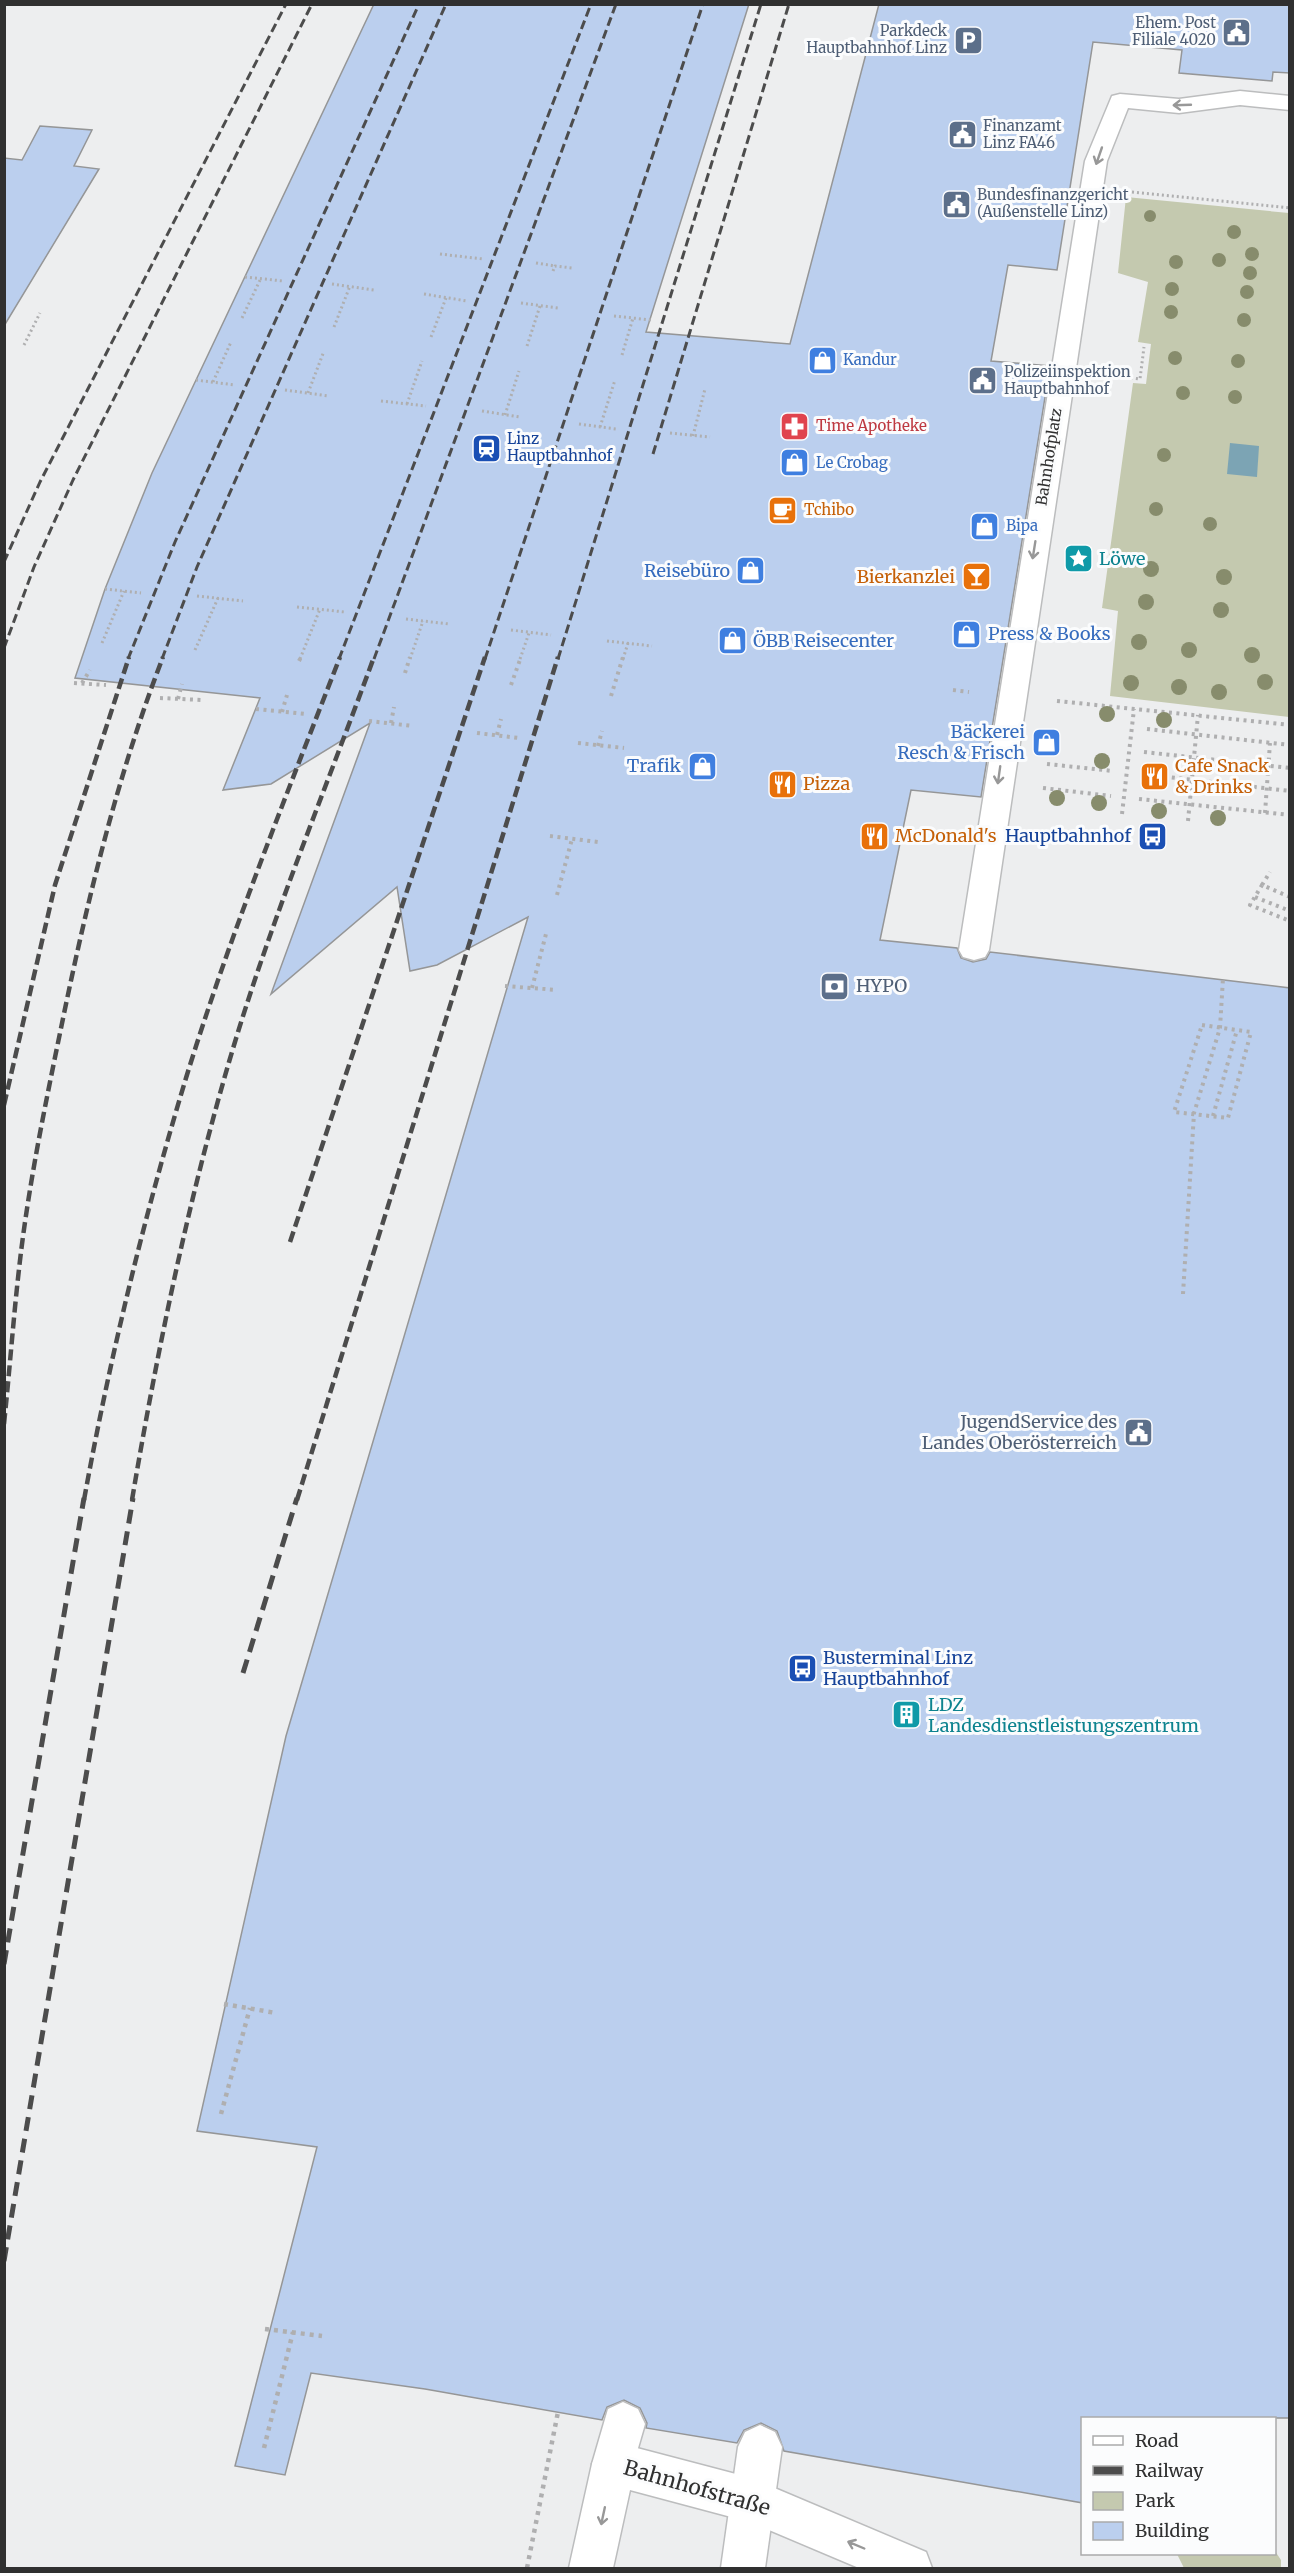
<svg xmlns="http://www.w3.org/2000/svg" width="1294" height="2573" viewBox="0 0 1294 2573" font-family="Merriweather,serif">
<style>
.green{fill:#c4c9af}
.water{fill:#7ca4b4}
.building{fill:#bbcfee;stroke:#959697;stroke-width:1.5}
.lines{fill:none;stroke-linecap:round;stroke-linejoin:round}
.lane-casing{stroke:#bcbdbe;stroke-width:3}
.street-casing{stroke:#bcbdbe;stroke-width:3}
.path-far2{stroke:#afafb0;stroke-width:3;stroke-dasharray:2 3;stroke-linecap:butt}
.path-far1{stroke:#afafb0;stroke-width:4;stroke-dasharray:3 4.5;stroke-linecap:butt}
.path{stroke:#afafb0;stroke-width:4.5;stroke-dasharray:4 5;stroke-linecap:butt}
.lane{fill:#fff;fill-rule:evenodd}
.street{fill:#fff;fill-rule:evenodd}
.rail-far2{stroke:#4c4c4c;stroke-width:3;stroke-dasharray:9 4.5;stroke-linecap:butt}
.rail-far1{stroke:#4c4c4c;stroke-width:4.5;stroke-dasharray:11 5;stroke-linecap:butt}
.rail{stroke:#4c4c4c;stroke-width:5;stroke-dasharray:14 8;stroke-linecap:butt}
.tree{fill:#878c6c}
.oneway{stroke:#989898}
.labels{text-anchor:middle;stroke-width:6;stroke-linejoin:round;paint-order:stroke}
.far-service-label{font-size:15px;fill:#4e5e75;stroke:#fbfcfd;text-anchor:start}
.far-shop-label{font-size:15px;fill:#366cbe;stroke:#fbfcfd;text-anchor:start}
.far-health-label{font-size:15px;fill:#be3a42;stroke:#fbfcfd;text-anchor:start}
.far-transit-label{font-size:15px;fill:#164399;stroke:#fbfcfd;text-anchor:start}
.far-street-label{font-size:15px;fill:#303030;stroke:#fbfcfd}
.far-food-label{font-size:15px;fill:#c56008;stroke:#fbfcfd;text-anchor:start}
.culture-label{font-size:18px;fill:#0d838f;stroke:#fbfcfd;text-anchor:start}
.shop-label{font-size:18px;fill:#366cbe;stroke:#fbfcfd;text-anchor:end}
.food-label{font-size:18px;fill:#c56008;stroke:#fbfcfd;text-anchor:start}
.transit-label{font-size:18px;fill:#164399;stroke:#fbfcfd;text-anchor:end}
.service-label{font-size:18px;fill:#4e5e75;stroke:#fbfcfd;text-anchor:start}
.near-street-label{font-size:21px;fill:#303030;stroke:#fbfcfd}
</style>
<rect width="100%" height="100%" fill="#edeeef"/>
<g class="green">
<path d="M1126 197 1289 213V717L1110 696 1118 611 1102 608 1133 383 1146 384 1151 344 1138 342 1148 282 1118 273Z"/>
<path d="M1275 2551 1281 2560V2568H1184L1177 2554H1274Z"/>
</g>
<path class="water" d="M1230 443 1259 446 1257 477 1227 474Z"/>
<g class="building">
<path d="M374 4H749L646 332 790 344 879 4H1290V73L1273 72 1272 81 1179 73 1182 50 1093 42 1057 270 1008 265 991 361 1050 366 981 797 911 790 880 940 957 948 961 958 973 962 986 959 990 952 1290 988V2418H1083V2503L784 2451 777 2431 761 2423 744 2430 737 2443 646 2428 647 2423 640 2408 624 2400 607 2407 602 2420 425 2389 311 2373 285 2475 235 2466 317 2147 197 2131 286 1736 528 917 437 965 410 971 397 887 271 994 370 723 271 784 223 790 260 698 75 678 105 589 152 473Z"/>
<path d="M40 126 92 130 74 166 99 169 4 326V158L22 160Z"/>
</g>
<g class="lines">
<defs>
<g id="lane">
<path d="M1240 91 1290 96V110L1240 105 1179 113 1128 108 1107 161 989 950 985 957 974 960 963 957 959 950 1085 161 1112 96 1120 94 1179 99Z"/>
<path d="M623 2402 638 2409 645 2424 629 2479 614 2486 599 2479 592 2464 608 2409Z"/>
<path d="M760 2425 775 2432 782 2447 765 2568H721L738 2447 745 2432Z"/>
</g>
<path id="street" d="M614 2442 751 2478 926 2552 932 2568H859L750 2522 630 2490 613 2568H569L592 2464 599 2449Z"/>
</defs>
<use href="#lane" class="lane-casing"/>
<use href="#street" class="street-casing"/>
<g class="path-far2">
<path d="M1132 192 1290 208"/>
<path d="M440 254 483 259"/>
<path d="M536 263 555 266"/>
<path d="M553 271 555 266 572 268"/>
<path d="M245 277 283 281"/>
<path d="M332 284 374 290"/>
<path d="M424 294 467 301"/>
<path d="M521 303 558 308"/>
<path d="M614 316 651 320"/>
<path d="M242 318 261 278"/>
<path d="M334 327 350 286"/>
<path d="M431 337 446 298"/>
<path d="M24 345 40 313"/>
<path d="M527 346 540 306"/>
<path d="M622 355 633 318"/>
<path d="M1126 377 1140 379 1144 347"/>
<path d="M196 380 235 385"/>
<path d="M213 382 231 342"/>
<path d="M285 390 329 396"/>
<path d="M308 393 324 351"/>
<path d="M381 401 426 406"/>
<path d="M407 404 422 361"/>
<path d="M482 411 520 417"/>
<path d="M505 415 519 371"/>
<path d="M579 424 616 429"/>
<path d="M600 427 615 380"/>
<path d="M670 433 710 437"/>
<path d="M693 436 705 389"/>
<path d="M105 589 141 593"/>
<path d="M197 596 243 601"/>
<path d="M297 607 345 612"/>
<path d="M406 619 449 624"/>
<path d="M511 630 551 635"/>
<path d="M607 641 652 646"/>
<path d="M102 643 124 591"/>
<path d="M195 650 218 598"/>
<path d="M300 659 320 609"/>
<path d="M410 659 423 621"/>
<path d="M520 659 529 633"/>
<path d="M623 659 628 643"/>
</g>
<g class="path-far1">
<path d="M299 661 301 657"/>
<path d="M405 673 410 657"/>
<path d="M74 683 106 685"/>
<path d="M82 683 90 670"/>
<path d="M511 685 521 657"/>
<path d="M953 690 969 692"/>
<path d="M611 696 623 657"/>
<path d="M160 698 201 700"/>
<path d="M178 699 182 684"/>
<path d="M1057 701 1290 725"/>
<path d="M256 709 306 714"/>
<path d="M282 712 287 695"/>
<path d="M369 721 413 726"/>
<path d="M391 723 394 707"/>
<path d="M1147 729 1290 745"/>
<path d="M477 733 519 738"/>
<path d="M497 735 501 719"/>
<path d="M578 743 624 748"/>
<path d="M598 746 602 731"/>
<path d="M1144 752 1290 768"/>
<path d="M1047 764 1113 771"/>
<path d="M1142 774 1290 791"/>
<path d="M1043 788 1111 796"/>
<path d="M1139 799 1290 815"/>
<path d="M1265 813 1270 743"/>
<path d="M1122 814 1134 709"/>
<path d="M1188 821 1198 715"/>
<path d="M550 836 598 842"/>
<path d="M1262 885 1270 872"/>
<path d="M557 895 572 839"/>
<path d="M1255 897 1290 911"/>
<path d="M1290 897 1262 885 1250 905 1290 921"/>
<path d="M505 986 557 990"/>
<path d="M532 988 547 930"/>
<path d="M1202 1025 1251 1032 1228 1118 1174 1112Z"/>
<path d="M1213 1116 1237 1030"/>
<path d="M1183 1294 1194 1113 1220 1028 1223 978"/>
</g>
<g class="path">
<path d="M224 2004 276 2013"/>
<path d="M221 2114 250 2008"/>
<path d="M265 2329 322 2336"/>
<path d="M264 2448 293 2332"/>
<path d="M527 2568 558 2412"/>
</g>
<use href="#lane" class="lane"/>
<use href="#street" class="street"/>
<g class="rail-far2">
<path d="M653 454 789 4"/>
<path d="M4 562 40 482 286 4"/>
<path d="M4 648 34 567 73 480 312 4"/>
<path d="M128 659 175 542 419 4"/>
<path d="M162 659 197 567 446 4"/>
<path d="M339 659 591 4"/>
<path d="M374 659 616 4"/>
<path d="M485 659 703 4"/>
<path d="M558 659 761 4"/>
</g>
<g class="rail-far1">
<path d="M4 1105 55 885 129 657"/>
<path d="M290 1242 485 657"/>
<path d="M4 1424C10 1367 14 1309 21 1252 30 1179 45 1106 60 1033 86 906 116 779 163 657"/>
<path d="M84 1500C110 1357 144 1217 186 1078 230 935 286 796 340 657"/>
<path d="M132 1500C157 1352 187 1206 229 1062 269 925 325 791 374 657"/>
<path d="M297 1500 558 657"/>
</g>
<g class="rail">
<path d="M243 1673 297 1498"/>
<path d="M4 1964 84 1498"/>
<path d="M4 2261 133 1498"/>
</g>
</g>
<g class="tree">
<circle cx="1150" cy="216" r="6"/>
<circle cx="1234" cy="232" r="7"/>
<circle cx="1252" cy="254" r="7"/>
<circle cx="1219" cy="260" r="7"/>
<circle cx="1176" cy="262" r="7"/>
<circle cx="1250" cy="273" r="7"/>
<circle cx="1172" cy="289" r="7"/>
<circle cx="1247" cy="292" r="7"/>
<circle cx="1171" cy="312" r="7"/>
<circle cx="1244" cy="320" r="7"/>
<circle cx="1175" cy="358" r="7"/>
<circle cx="1238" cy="361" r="7"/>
<circle cx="1183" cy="393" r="7"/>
<circle cx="1235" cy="397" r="7"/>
<circle cx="1164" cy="455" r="7"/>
<circle cx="1156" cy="509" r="7"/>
<circle cx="1210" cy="524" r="7"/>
<circle cx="1151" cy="569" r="8"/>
<circle cx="1224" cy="577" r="8"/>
<circle cx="1146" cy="602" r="8"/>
<circle cx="1221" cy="610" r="8"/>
<circle cx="1139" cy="642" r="8"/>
<circle cx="1189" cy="650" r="8"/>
<circle cx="1252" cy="655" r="8"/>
<circle cx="1265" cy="682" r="8"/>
<circle cx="1131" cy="683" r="8"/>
<circle cx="1179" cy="687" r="8"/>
<circle cx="1219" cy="692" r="8"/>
<circle cx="1107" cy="714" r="8"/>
<circle cx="1164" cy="720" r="8"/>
<circle cx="1102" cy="761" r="8"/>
<circle cx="1057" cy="798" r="8"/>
<circle cx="1099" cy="803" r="8"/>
<circle cx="1159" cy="811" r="8"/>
<circle cx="1218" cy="818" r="8"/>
</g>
<defs><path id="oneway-shaft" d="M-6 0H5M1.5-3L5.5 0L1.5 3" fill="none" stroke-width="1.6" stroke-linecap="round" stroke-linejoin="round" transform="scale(1.5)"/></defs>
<g class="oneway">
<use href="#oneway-shaft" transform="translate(1182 105) rotate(178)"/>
<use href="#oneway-shaft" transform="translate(1099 156) rotate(109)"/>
<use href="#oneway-shaft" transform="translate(1034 550) rotate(99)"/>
<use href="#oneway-shaft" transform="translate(999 775) rotate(98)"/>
<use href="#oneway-shaft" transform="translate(603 2516) rotate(102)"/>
<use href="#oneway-shaft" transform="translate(856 2545) rotate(-157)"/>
</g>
<defs>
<symbol id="civic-square" viewBox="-11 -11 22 22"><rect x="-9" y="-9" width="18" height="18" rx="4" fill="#5c6f8a" stroke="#fbfcfd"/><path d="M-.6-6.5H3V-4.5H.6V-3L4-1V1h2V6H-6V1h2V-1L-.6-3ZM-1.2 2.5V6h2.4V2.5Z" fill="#fff"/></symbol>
<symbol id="parking-square" viewBox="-11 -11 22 22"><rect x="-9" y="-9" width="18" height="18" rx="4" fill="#5c6f8a" stroke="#fbfcfd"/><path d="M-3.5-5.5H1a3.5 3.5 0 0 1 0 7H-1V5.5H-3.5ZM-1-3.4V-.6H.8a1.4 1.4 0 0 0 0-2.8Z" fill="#fff"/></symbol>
<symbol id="shop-square" viewBox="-11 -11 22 22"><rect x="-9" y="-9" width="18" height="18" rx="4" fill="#3f7fe0" stroke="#fbfcfd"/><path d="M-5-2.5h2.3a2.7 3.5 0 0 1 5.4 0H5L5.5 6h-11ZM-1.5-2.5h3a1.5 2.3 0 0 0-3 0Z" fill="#fff"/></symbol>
<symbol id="pharmacy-square" viewBox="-11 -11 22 22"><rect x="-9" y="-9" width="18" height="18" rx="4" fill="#e0444e" stroke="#fbfcfd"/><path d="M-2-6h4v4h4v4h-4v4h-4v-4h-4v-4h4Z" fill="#fff"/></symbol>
<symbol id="station-square" viewBox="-11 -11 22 22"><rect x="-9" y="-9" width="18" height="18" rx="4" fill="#1a4fb4" stroke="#fbfcfd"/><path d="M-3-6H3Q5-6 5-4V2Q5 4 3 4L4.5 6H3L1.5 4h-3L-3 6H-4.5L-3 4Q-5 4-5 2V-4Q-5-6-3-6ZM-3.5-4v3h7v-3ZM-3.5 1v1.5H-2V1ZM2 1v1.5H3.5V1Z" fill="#fff"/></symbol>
<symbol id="cafe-square" viewBox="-11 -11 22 22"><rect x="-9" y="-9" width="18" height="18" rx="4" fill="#e8710a" stroke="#fbfcfd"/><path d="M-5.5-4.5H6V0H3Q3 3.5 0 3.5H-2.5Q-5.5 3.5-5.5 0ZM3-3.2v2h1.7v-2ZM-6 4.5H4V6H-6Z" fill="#fff"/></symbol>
<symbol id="sight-square" viewBox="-11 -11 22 22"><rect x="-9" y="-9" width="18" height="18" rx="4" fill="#0f9aa8" stroke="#fbfcfd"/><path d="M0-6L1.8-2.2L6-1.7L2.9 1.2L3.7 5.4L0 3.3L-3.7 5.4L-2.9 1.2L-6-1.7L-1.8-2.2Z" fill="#fff"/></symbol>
<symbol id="bar-square" viewBox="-11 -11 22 22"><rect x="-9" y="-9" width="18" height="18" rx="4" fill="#e8710a" stroke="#fbfcfd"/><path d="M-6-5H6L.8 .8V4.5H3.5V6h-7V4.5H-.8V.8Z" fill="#fff"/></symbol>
<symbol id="restaurant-square" viewBox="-11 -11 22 22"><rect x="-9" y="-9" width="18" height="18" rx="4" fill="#e8710a" stroke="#fbfcfd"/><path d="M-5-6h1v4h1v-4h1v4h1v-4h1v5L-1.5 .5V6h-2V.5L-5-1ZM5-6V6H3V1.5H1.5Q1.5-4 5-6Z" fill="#fff"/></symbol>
<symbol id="bus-square" viewBox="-11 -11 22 22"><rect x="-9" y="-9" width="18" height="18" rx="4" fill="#1a4fb4" stroke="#fbfcfd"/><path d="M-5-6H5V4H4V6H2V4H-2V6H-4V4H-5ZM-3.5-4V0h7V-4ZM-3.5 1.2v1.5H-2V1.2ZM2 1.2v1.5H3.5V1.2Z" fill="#fff"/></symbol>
<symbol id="bank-square" viewBox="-11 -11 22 22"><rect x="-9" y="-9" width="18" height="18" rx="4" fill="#5c6f8a" stroke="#fbfcfd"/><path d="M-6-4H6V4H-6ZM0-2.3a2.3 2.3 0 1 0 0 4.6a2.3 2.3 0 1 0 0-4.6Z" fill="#fff"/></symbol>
<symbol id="building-square" viewBox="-11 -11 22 22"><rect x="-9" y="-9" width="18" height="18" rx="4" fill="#0f9aa8" stroke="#fbfcfd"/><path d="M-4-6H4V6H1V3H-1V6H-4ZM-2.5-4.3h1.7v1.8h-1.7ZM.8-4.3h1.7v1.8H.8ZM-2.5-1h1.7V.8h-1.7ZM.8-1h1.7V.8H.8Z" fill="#fff"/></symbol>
</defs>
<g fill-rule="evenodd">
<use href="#civic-square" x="1220" y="16" width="33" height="33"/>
<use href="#parking-square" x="952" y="24" width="33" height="33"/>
<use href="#civic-square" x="946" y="118" width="33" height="33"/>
<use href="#civic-square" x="940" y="188" width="33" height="33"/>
<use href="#shop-square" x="806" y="344" width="33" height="33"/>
<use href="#civic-square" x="966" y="364" width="33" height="33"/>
<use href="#pharmacy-square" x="778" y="410" width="33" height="33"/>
<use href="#station-square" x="470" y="432" width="33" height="33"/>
<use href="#shop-square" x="778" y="446" width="33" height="33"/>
<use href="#cafe-square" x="766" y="494" width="33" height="33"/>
<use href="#shop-square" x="968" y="510" width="33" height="33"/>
<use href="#sight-square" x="1062" y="542" width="33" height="33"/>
<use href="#shop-square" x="734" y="554" width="33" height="33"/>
<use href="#bar-square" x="960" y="560" width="33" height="33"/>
<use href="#shop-square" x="950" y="618" width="33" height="33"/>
<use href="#shop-square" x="716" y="624" width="33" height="33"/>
<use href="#shop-square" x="1030" y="726" width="33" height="33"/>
<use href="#shop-square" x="686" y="750" width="33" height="33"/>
<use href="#restaurant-square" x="1138" y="760" width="33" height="33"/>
<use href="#restaurant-square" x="766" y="768" width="33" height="33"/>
<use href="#restaurant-square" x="858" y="820" width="33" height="33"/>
<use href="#bus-square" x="1136" y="820" width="33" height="33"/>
<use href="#bank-square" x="818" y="970" width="33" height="33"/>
<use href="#civic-square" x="1122" y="1416" width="33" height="33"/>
<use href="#bus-square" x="786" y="1652" width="33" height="33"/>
<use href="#building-square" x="890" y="1698" width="33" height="33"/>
</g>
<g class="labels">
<g class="far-service-label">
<text x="1216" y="28" text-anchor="end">Ehem. Post<tspan x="1216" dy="17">Filiale 4020</tspan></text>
<text x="947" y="36" text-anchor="end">Parkdeck<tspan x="947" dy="17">Hauptbahnhof Linz</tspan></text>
<text x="983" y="131">Finanzamt<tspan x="983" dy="17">Linz FA46</tspan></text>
<text x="977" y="200">Bundesfinanzgericht<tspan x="977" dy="17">(Außenstelle Linz)</tspan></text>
<text x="1004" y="377">Polizeiinspektion<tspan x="1004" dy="17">Hauptbahnhof</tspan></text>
</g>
<g class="far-shop-label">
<text x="843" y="365">Kandur</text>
<text x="816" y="468">Le Crobag</text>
<text x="1006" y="531">Bipa</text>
</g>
<g class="far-health-label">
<text x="816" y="431">Time Apotheke</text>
</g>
<g class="far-transit-label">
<text x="507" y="444">Linz<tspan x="507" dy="17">Hauptbahnhof</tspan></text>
</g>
<g class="far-street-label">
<text transform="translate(1049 457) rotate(-81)" y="5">Bahnhofplatz</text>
</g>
<g class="far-food-label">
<text x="804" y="515">Tchibo</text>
</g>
<g class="culture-label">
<text x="1099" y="565">Löwe</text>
<text x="928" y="1711">LDZ<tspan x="928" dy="21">Landesdienstleistungszentrum</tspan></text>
</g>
<g class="shop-label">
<text x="730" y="577">Reisebüro</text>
<text x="988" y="640" text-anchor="start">Press &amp; Books</text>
<text x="753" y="647" text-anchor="start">ÖBB Reisecenter</text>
<text x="1025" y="738">Bäckerei<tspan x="1025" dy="21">Resch &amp; Frisch</tspan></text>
<text x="681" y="772">Trafik</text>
</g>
<g class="food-label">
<text x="955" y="583" text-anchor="end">Bierkanzlei</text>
<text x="1175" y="772">Cafe Snack<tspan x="1175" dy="21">&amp; Drinks</tspan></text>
<text x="803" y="790">Pizza</text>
<text x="895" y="842">McDonald's</text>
</g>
<g class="transit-label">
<text x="1131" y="842">Hauptbahnhof</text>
<text x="823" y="1664" text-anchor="start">Busterminal Linz<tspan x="823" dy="21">Hauptbahnhof</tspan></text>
</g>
<g class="service-label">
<text x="856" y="992">HYPO</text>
<text x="1117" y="1428" text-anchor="end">JugendService des<tspan x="1117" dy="21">Landes Oberösterreich</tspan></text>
</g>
<g class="near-street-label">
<text transform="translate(697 2488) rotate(16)" y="7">Bahnhofstraße</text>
</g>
</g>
<rect width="1294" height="2573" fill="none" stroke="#303030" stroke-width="12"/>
<rect x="1081" y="2417" width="195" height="138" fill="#fbfcfd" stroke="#aaaaab" stroke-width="1.5"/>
<rect x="1093" y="2436" width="30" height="9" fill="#ffffff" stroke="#aaaaab" stroke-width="1.5"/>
<text x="1135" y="2447" font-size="18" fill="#303030">Road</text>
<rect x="1093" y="2466" width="30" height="9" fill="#4c4c4c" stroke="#aaaaab" stroke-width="1.5"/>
<text x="1135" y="2477" font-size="18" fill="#303030">Railway</text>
<rect x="1093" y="2492" width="30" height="18" fill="#c4c9af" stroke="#aaaaab" stroke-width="1.5"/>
<text x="1135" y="2507" font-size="18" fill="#303030">Park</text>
<rect x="1093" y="2522" width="30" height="18" fill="#bbcfee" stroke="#aaaaab" stroke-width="1.5"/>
<text x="1135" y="2537" font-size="18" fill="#303030">Building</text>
</svg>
